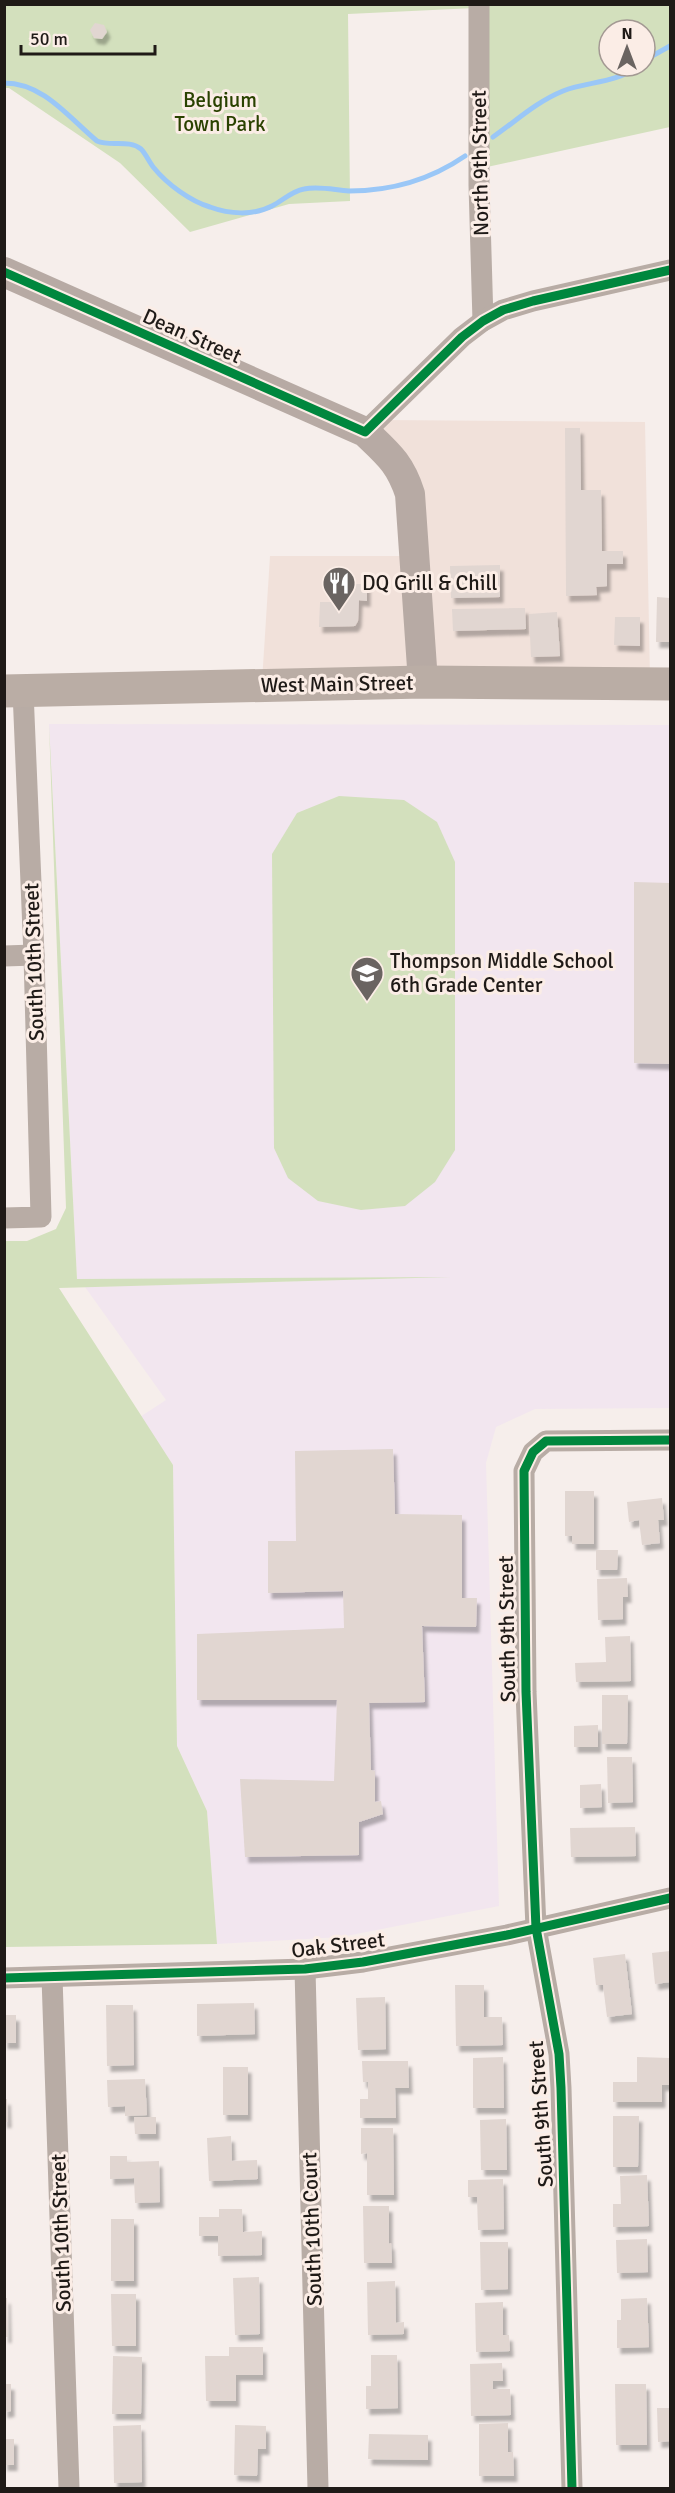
<svg xmlns="http://www.w3.org/2000/svg" width="675" height="2493" viewBox="0 0 675 2493" font-family="Signika,sans-serif">
<style>
.built{fill:#f1e1da}
.education{fill:#f2e6ef}
.green{fill:#d3e0bd;fill-rule:evenodd}
.lines{fill:none;stroke-linecap:round;stroke-linejoin:round}
.stream{stroke:#9ac7f7;stroke-width:5}
.building{fill:#e1d6d1;filter:url(#shadow)}
.street{stroke:#b8aca5;stroke-width:21}
.secondary{stroke:#b7aaa4;stroke-width:30}
.primary{stroke:#baada5;stroke-width:33}
.cycleway-casing{stroke:#fbede6;stroke-width:13}
.cycleway{stroke:#00873e;stroke-width:9}
.labels{text-anchor:middle;stroke-width:6;stroke-linejoin:round;paint-order:stroke}
.park-label{font-size:21px;fill:#2a4200;stroke:#fbede6}
.street-label{font-size:21px;fill:#1f1a17;stroke:#fbede6}
.poi-label{font-size:21px;fill:#1f1a17;stroke:#fbede6;text-anchor:start}
</style>
<defs>
<filter id="shadow"><feDropShadow dx="3.5" dy="6" stdDeviation="1.5" flood-color="#0004"/></filter>
</defs>
<rect width="100%" height="100%" fill="#f6eeeb"/>
<g class="built">
<path d="M383 420 645 422 650 679H426L414 495 371 431Z"/>
<path d="M270 556H409L418 677 262 682Z"/>
</g>
<path class="education" d="M49 724 670 725V1408L535 1409 496 1427 486 1463 499 1906 341 1937 217 1944 207 1811 177 1747 173 1465 140 1417 166 1400 85 1287 411 1278 77 1279Z"/>
<g class="green">
<path d="M5 5H475V8L348 14 350 201 289 204 190 232 120 163 9 88H5Z"/>
<path d="M488 5H670V127L487 167ZM609 30H645V66H609Z"/>
<path d="M49 724 77 1279 451 1277 59 1288 173 1465 177 1746 207 1811 217 1944 5 1947V1241H27L56 1229 66 1208Z"/>
<path d="M339 796 404 800 437 822 455 862V1150L435 1182 405 1206 361 1210 318 1201 288 1178 274 1148 272 854 297 813Z"/>
</g>
<g class="lines">
<g class="stream">
<path d="M645 60 670 46"/>
<path d="M4 83C44 83 69 118 97 141 110 147 129 139 141 149 146 154 149 162 154 168 167 184 190 201 210 207 229 214 253 216 272 206 282 201 292 191 304 189 319 186 334 190 349 191 392 191 430 180 465 156"/>
<path d="M493 137C516 121 536 102 563 91 588 81 616 84 637 66"/>
</g>
</g>
<g class="building">
<path d="M95 23 104 25 107 32 102 39 94 38 90 30Z"/>
<path d="M565 428H580L581 490H601L602 551H623V564H607V586L596 587 597 595 566 596Z"/>
<path d="M500 565V597L451 598 450 566Z"/>
<path d="M334 584H367V601L359 600 358 621 355 626 319 627 320 602H333Z"/>
<path d="M657 597 670 598V642H656Z"/>
<path d="M525 608 526 629 453 631 452 609Z"/>
<path d="M557 612 560 656 531 657 529 614Z"/>
<path d="M615 617H640V646L614 645Z"/>
<path d="M634 882 670 883V1064L634 1063Z"/>
<path d="M393 1449 395 1514 462 1515V1598H477L476 1627 422 1626 425 1702 369 1703 371 1770 375 1771V1802L381 1801 383 1814 359 1822V1855L245 1857 240 1779 334 1781 337 1700H197V1634L344 1628 343 1591 268 1593V1541H296L295 1451Z"/>
<path d="M565 1491H594V1544H572V1536H565Z"/>
<path d="M662 1498 664 1520H658L660 1543 642 1545 639 1520 629 1522 627 1502Z"/>
<path d="M596 1550H618L617 1570H596Z"/>
<path d="M627 1578 628 1597H623V1619L598 1620 597 1579Z"/>
<path d="M630 1636 631 1681 576 1682 575 1663 606 1662 605 1637Z"/>
<path d="M602 1695H628L627 1744H602Z"/>
<path d="M598 1725V1747H574V1726Z"/>
<path d="M607 1757H632L633 1802 608 1803Z"/>
<path d="M601 1784 602 1807 580 1808V1785Z"/>
<path d="M635 1827 636 1856 571 1857 570 1828Z"/>
<path d="M670 1951V1982L655 1984 652 1953Z"/>
<path d="M625 1954 632 2014 607 2017 603 1985H596L593 1958Z"/>
<path d="M455 1985H484V2017H502L503 2045 456 2046Z"/>
<path d="M385 1997 386 2049 358 2050 356 1998Z"/>
<path d="M254 2003 255 2034 197 2036V2004Z"/>
<path d="M106 2005H133L134 2065 107 2066Z"/>
<rect x="4" y="2015" width="12" height="28"/>
<path d="M503 2057 504 2108H473V2058Z"/>
<path d="M637 2057 670 2058V2085H662V2102H613V2082H637Z"/>
<path d="M362 2061H408L409 2088H395L396 2118H360V2099H368V2082H363Z"/>
<rect x="223" y="2067" width="25" height="48"/>
<path d="M145 2079 147 2115 125 2116V2106L108 2107 107 2080Z"/>
<path d="M4 2099H7L8 2122H4Z"/>
<path d="M613 2116H639L638 2167H613Z"/>
<path d="M134 2117H156V2134H135Z"/>
<path d="M506 2119 507 2170H481L480 2120Z"/>
<path d="M361 2128H393L394 2195H367V2153L361 2154Z"/>
<path d="M231 2136 232 2161 257 2160 258 2179 209 2181 207 2138Z"/>
<path d="M110 2156H127V2162L159 2161 160 2202 135 2203 134 2178 110 2179Z"/>
<path d="M647 2175 649 2226 613 2227V2204H621L620 2176Z"/>
<path d="M503 2179 504 2229 478 2230 477 2197H468V2180Z"/>
<path d="M363 2206H389V2244L391 2243 392 2263H364Z"/>
<path d="M219 2209H242L243 2232 262 2231V2255L218 2256V2236H199V2217H219Z"/>
<rect x="111" y="2219" width="23" height="62"/>
<path d="M647 2239 648 2272 617 2273 616 2240Z"/>
<path d="M480 2242H508V2289L481 2290Z"/>
<path d="M259 2277 260 2334 235 2335 233 2278Z"/>
<path d="M395 2281 396 2323 404 2322V2334L368 2335 367 2282Z"/>
<path d="M111 2294H136V2346H112Z"/>
<path d="M5 2298H7L8 2337H5Z"/>
<path d="M647 2298 649 2347 617 2348V2320H621V2299Z"/>
<path d="M503 2302V2335H509L510 2351 476 2352 475 2303Z"/>
<path d="M229 2347H263V2375H236V2401H206L205 2356H229Z"/>
<path d="M371 2355H397L398 2408 366 2409V2386H371Z"/>
<path d="M113 2356 142 2357 141 2414H112Z"/>
<path d="M502 2363 503 2381H493V2389H510L511 2415 471 2416 470 2364Z"/>
<path d="M4 2384H11V2411L4 2412Z"/>
<path d="M615 2384H646L647 2445H616Z"/>
<path d="M657 2408H670V2441L658 2442Z"/>
<path d="M508 2423V2452H513L514 2476H479V2424Z"/>
<path d="M141 2425 142 2482 114 2483 113 2426Z"/>
<path d="M235 2425 266 2426V2449H258L257 2476 234 2475Z"/>
<path d="M369 2434 428 2435V2460L368 2459Z"/>
<rect x="4" y="2439" width="10" height="26"/>
</g>
<g class="lines">
<g class="street">
<path d="M479 4V185L483 321"/>
<path d="M365 432 462 337 483 321 503 310 533 301 670 270"/>
<path d="M4 956 34 955"/>
<path d="M4 1218 41 1217 34 955 23 691"/>
<path d="M305 1969 318 2488"/>
<path d="M52 1977 69 2488"/>
<path d="M4 1978 305 1969 363 1962 507 1935 670 1898"/>
<path d="M572 2488 561 2088 559 2054 536 1928 526 1692 524 1471 533 1452 546 1441 670 1440"/>
</g>
<path class="secondary" d="M4 272 365 432C388 454 400 463 410 494L423 682"/>
<path class="primary" d="M4 691 423 682 670 684"/>
<defs>
<g id="cycleway">
<path d="M4 272 365 432 462 337 483 321 503 310 533 301 670 270"/>
<path d="M4 1978 305 1969 363 1962 507 1935 670 1898"/>
<path d="M572 2488 561 2088 559 2054 536 1928 526 1692 524 1471 533 1452 546 1441 670 1440"/>
</g>
</defs>
<use href="#cycleway" class="cycleway-casing"/>
<use href="#cycleway" class="cycleway"/>
</g>
<defs>
<symbol id="restaurant-pin" viewBox="-11 -11 22 30"><path d="M0 17L-7.5 6A9.5 9.5 0 1 1 7.5 6Z" fill="#6a6461" stroke="#fbede6"/><path d="M-5-6h1v4h1v-4h1v4h1v-4h1v5L-1.5 .5V6h-2V.5L-5-1ZM5-6V6H3V1.5H1.5Q1.5-4 5-6Z" fill="#fff"/></symbol>
<symbol id="school-pin" viewBox="-11 -11 22 30"><path d="M0 17L-7.5 6A9.5 9.5 0 1 1 7.5 6Z" fill="#6a6461" stroke="#fbede6"/><path d="M0-5L7-2L0 1L-7-2ZM-4 1L0 2.5L4 1V4Q0 6-4 4Z" fill="#fff"/></symbol>
</defs>
<g fill-rule="evenodd">
<use href="#restaurant-pin" x="320" y="564" width="38" height="52"/>
<use href="#school-pin" x="348" y="954" width="38" height="52"/>
</g>
<g class="labels">
<g class="park-label">
<text x="220" y="107">Belgium<tspan x="220" dy="24">Town Park</tspan></text>
</g>
<g class="street-label">
<text transform="translate(480 163) rotate(-91)" y="7">North 9th Street</text>
<text transform="translate(192 336) rotate(24)" y="7">Dean Street</text>
<text transform="translate(337 684) rotate(-1)" y="7">West Main Street</text>
<text transform="translate(34 962) rotate(-92)" y="7">South 10th Street</text>
<text transform="translate(507 1629) rotate(-91)" y="7">South 9th Street</text>
<text transform="translate(338 1945) rotate(-7)" y="7">Oak Street</text>
<text transform="translate(541 2114) rotate(-94)" y="7">South 9th Street</text>
<text transform="translate(312 2229) rotate(-92)" y="7">South 10th Court</text>
<text transform="translate(61 2233) rotate(-92)" y="7">South 10th Street</text>
</g>
<g class="poi-label">
<text x="362" y="590">DQ Grill &amp; Chill</text>
<text x="390" y="968">Thompson Middle School<tspan x="390" dy="24">6th Grade Center</tspan></text>
</g>
</g>
<rect width="675" height="2493" fill="none" stroke="#1f1a17" stroke-width="12"/>
<g transform="translate(627 48)"><circle r="28" fill="#fbede6" stroke="#a39993" stroke-width="1.5"/>
<path d="M0-4.5L10 22L0 15L-10 22Z" fill="#6a6461"/>
<text y="-9" font-size="16" font-weight="bold" text-anchor="middle" fill="#1f1a17">N</text>
</g>
<path d="M21 45v9h134v-9" fill="none" stroke="#1f1a17" stroke-width="3"/>
<text x="30" y="45" font-size="18" fill="#1f1a17" stroke="#fbede6" stroke-width="4.5" paint-order="stroke">50 m</text>
</svg>
